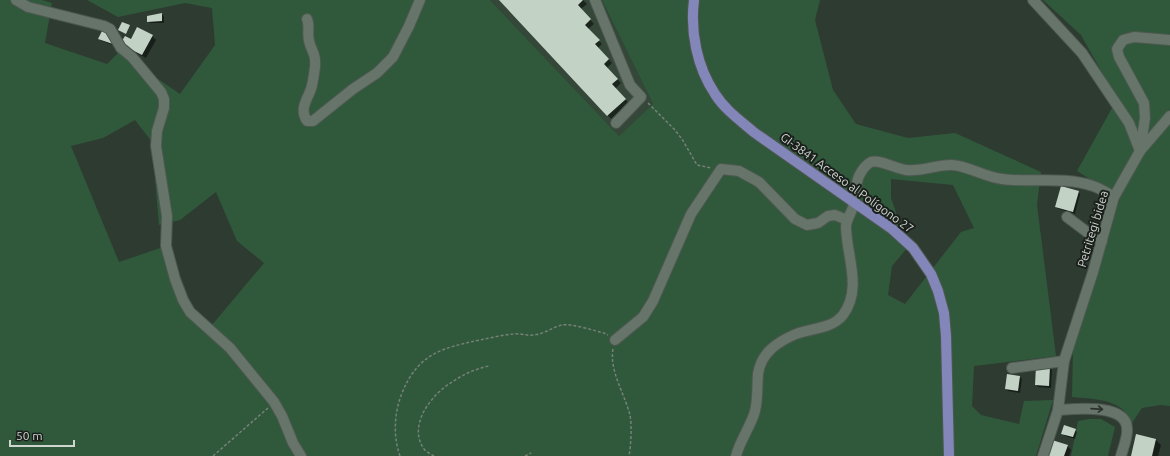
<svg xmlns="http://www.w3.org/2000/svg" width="1170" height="456" viewBox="0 0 1170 456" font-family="Ubuntu,sans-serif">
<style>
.built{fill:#344738}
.green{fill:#30593c;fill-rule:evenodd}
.shadow{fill:#0007}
.building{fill:#c2d2c5}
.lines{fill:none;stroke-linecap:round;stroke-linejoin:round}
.minor-casing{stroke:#4d5850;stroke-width:12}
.major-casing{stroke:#4d5850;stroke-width:12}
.path{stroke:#768178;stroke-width:1.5;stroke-dasharray:3 2;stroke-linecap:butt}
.minor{stroke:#667469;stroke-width:10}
.major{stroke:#8386b9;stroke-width:10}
.oneway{stroke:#2a312b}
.labels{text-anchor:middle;stroke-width:4;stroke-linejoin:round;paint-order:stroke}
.street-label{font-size:12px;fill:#ced6cf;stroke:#1b201c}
</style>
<rect width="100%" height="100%" fill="#2e3b31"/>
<path class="built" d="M490 0H602L653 104 619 136Z"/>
<g class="green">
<path d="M0 0H42L52 3 45 43 107 64 119 52 180 94 215 45 212 8 185 3 118 17 87 0H490L619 136 653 104 602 0H820L815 20 833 90 856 124 908 138 955 133 1041 172 1037 205 1056 356 974 366 972 406 981 415 1019 424 1024 401 1053 400 1036 456H0ZM135 120 152 142 159 225 180 220 216 192 237 241 264 263 212 325 193 307 183 287 169 245 119 262 71 146 103 138ZM891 179 953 185 974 228 961 232 905 304 888 295 892 266 908 247 891 198Z"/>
<path d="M1043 0H1170V406L1160 405 1142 408 1132 423C1129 419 1127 413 1123 410 1112 399 1086 398 1072 397L1073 349 1120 198 1077 171 1117 99 1081 35Z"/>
<path d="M1089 419H1101L1115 427 1108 456H1071L1078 421Z"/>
</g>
<g class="shadow">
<path d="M500 0H583L587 4 581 9 594 24 588 29 602 44 598 48 612 63 607 68 621 83 615 89 629 103 611 119Z"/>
<path d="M162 14 164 17V23H150L148 21Z"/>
<path d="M111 35 118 47 102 41 99 39Z"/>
<path d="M152 36 156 40 146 58 125 47 132 40Z"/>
<path d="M1078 191 1080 194 1075 214 1059 209 1056 207Z"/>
<path d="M1050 368 1052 370 1051 388 1038 387 1036 385Z"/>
<path d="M1020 377 1022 379 1020 393 1008 391 1006 389Z"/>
<path d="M1075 430 1077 432 1075 439 1065 436 1063 433Z"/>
<path d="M1156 440 1161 445 1158 456H1132Z"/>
<path d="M1067 446 1071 450 1069 456H1049Z"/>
</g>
<g class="building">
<path d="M499 0H583L578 5 591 19 585 25 600 40 595 44 609 59 604 64 618 79 612 84 626 99 607 116Z"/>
<path d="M162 13V21L147 22V16Z"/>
<path d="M122 22 130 25 126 34 118 30Z"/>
<path d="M137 27 153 35 142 55 120 44 125 36 131 39Z"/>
<path d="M103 29 112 34 116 45 98 39Z"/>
<path d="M1061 186 1079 191 1073 212 1055 207Z"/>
<path d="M1036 366 1050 367 1049 386 1035 385Z"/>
<path d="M1007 374 1020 376 1018 391 1005 389Z"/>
<path d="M1064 425 1076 429 1073 437 1061 434Z"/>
<path d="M1136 434 1156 439 1152 456H1131Z"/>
<path d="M1052 440 1068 445 1064 456H1048Z"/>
</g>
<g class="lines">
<defs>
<g id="minor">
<path d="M16 0 28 7 104 26 110 29 121 48 132 57 161 92 164 99V108L157 131 156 146 167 216 166 246 175 279 183 300 190 312 230 348 274 402 282 416 293 443 301 456"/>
<path d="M595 0 630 85 641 97 616 123"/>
<path d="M1033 0 1082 53 1129 123 1140 151 1170 116"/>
<path d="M307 19C310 26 307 33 309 41 312 53 316 53 315 67 314 74 313 83 311 89 307 100 299 109 307 121H313L353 89 377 73 393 57 409 26 420 0"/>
<path d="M1067 217 1091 235 1102 241"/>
<path d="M615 340 643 317 653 301 691 214 721 169 739 171 759 182 795 219 807 225 818 223 828 216 835 215 847 220"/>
<path d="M1012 368 1064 361"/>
<path d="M1058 410C1074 409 1127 403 1127 429 1128 437 1123 448 1121 456"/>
<path d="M736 456C740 440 751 426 755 411 758 399 757 387 758 374 761 353 777 342 796 334 811 328 832 329 843 315 863 288 846 255 846 226 847 217 853 211 854 203 856 194 855 185 859 176 862 170 865 165 871 162 879 159 897 169 906 170 923 172 938 164 952 165 969 166 984 177 1002 179 1032 183 1063 176 1093 186 1100 188 1107 193 1114 197"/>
<path d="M1043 456 1058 410 1064 361 1093 272 1114 197 1140 151 1145 118 1144 103 1119 57 1117 49 1123 40 1134 37 1170 40"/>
</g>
<path id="major" d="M694 0C690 32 697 67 715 94 725 110 741 121 755 133L892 229 913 248 931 274 938 291 944 313 946 336 949 456"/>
</defs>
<use href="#minor" class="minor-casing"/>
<use href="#major" class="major-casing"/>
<g class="path">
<path d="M648 103 674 129 682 139 697 165 711 168"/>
<path d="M613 349C609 370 625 395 630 415 632 426 631 445 629 456"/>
<path d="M213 456 268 408"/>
<path d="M400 456C393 436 394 413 402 393 418 354 441 348 480 340 490 338 502 335 513 334 520 333 527 336 534 335 544 334 553 327 562 325 571 323 595 331 604 333L608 335"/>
<path d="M434 456C431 454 426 452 424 449 407 425 432 394 452 382 464 374 475 369 489 366"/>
<path d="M525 456 531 453"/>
</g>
<use href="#minor" class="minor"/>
<use href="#major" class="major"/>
</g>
<defs><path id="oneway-shaft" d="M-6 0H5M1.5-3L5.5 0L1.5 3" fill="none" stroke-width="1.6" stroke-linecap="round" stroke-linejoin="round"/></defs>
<use class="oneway" href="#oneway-shaft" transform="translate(1097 409) rotate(4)"/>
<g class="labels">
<g class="street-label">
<text transform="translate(847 183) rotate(36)" y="4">GI-3841 Acceso al Polígono 27</text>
<text transform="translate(1093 229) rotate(-73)" y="4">Petritegi bidea</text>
</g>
</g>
<path d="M10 440v6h64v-6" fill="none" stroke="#ced6cf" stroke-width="2"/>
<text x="16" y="440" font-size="12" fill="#ced6cf" stroke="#1b201c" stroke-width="3" paint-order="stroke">50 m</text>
</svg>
